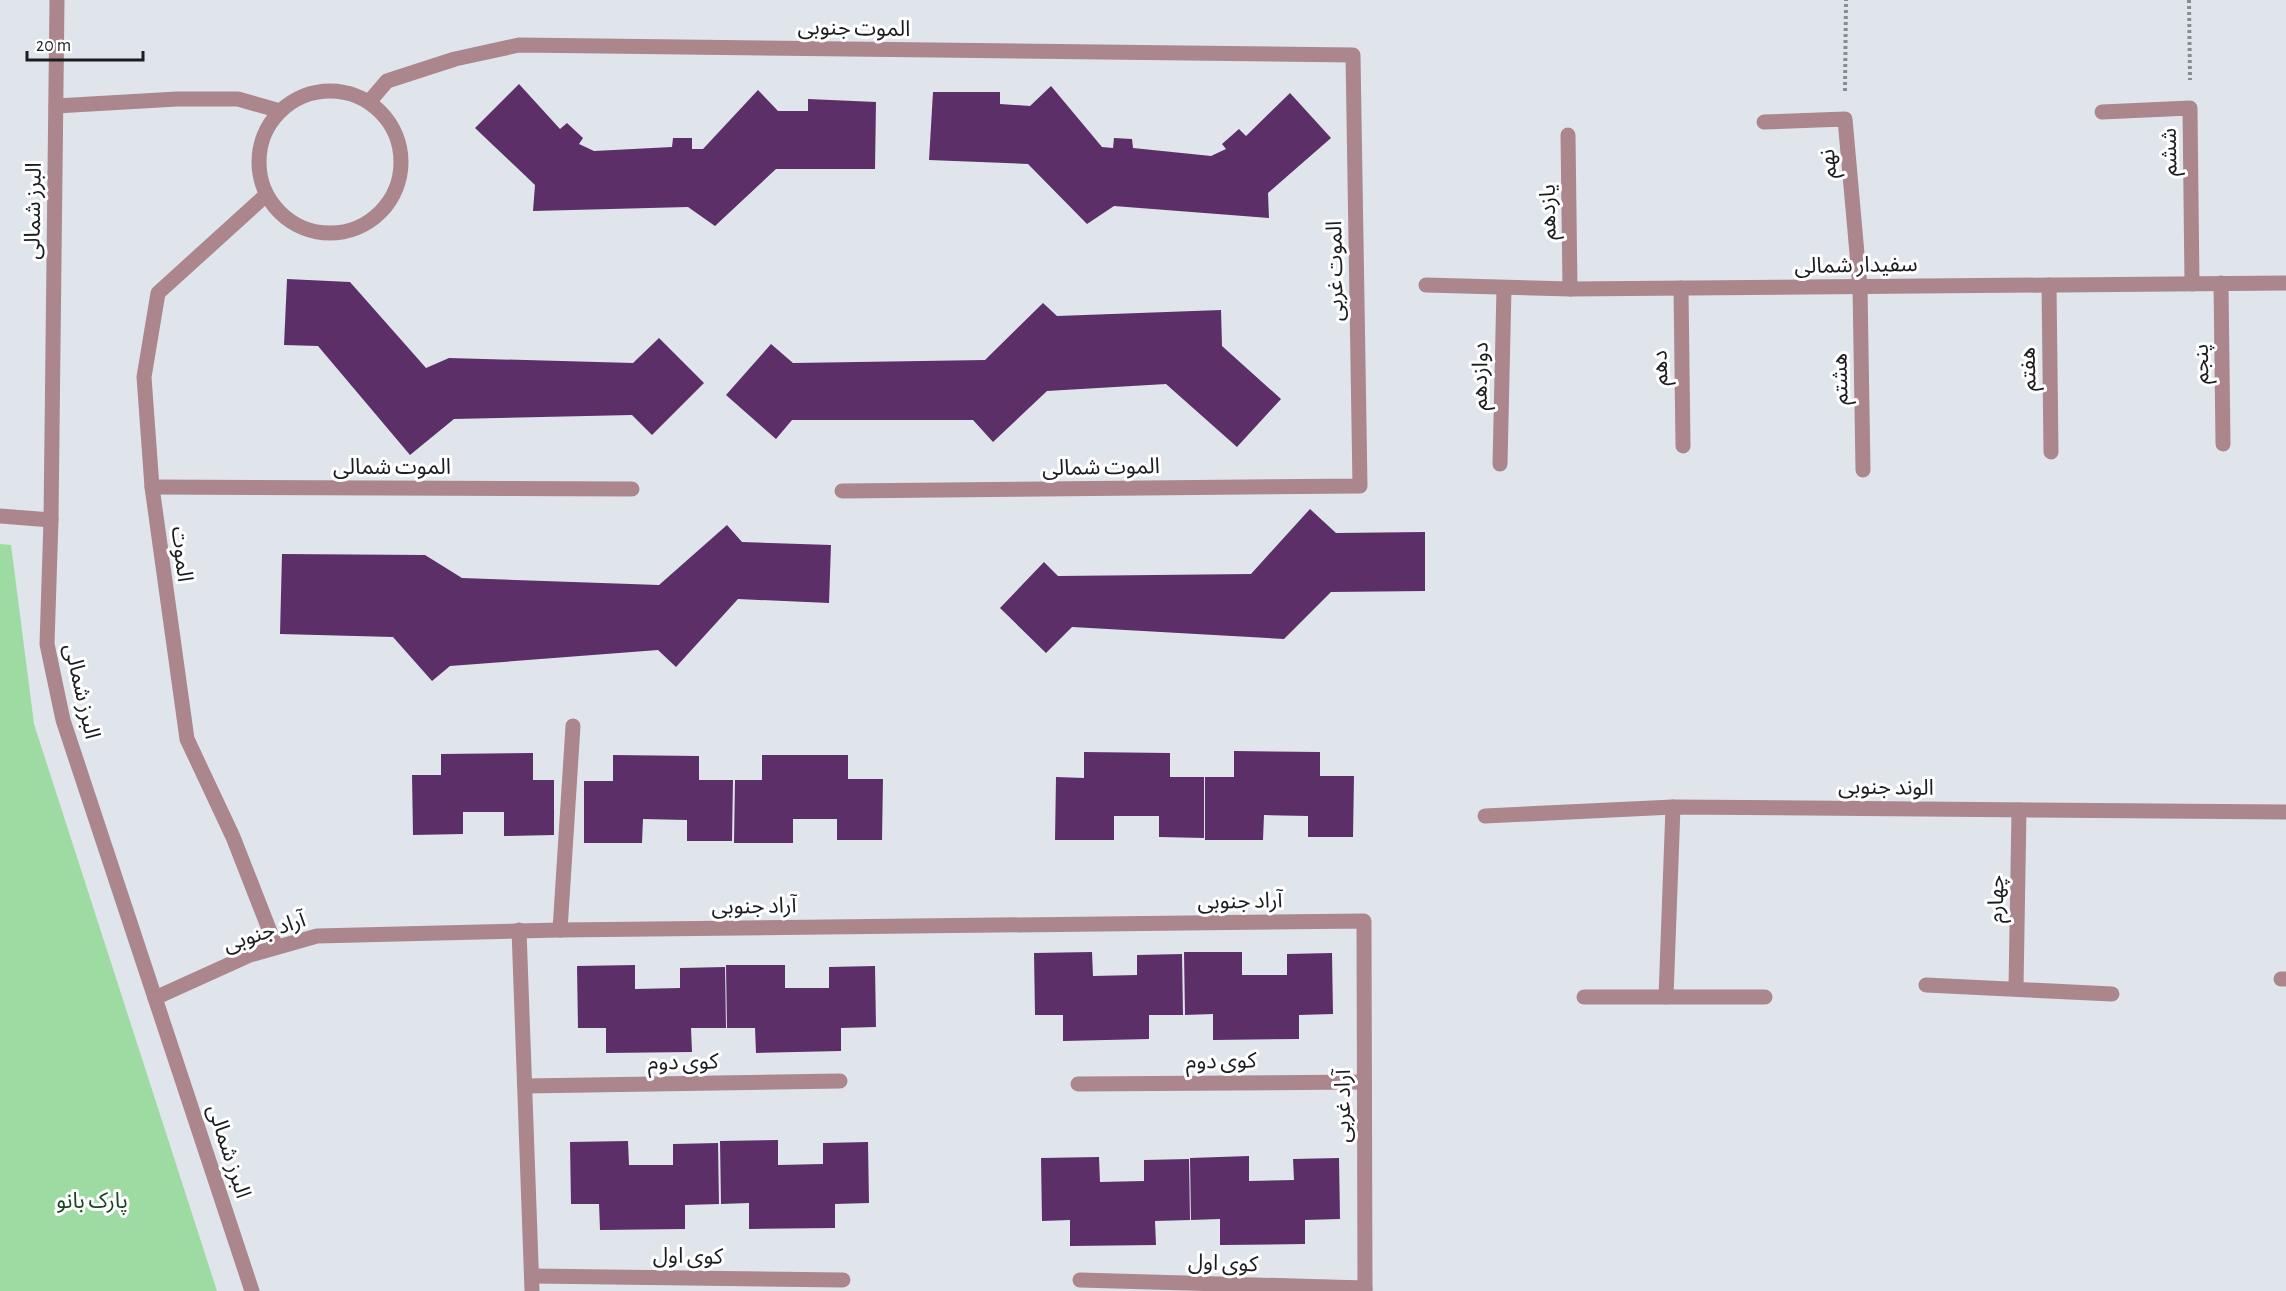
<svg xmlns="http://www.w3.org/2000/svg" width="2286" height="1291" viewBox="0 0 2286 1291" font-family="'Alegreya Sans','Noto Sans Arabic',sans-serif">
<style>
.green{fill:#9ddba2}
.building{fill:#5c2f69}
.lines{fill:none;stroke-linecap:round;stroke-linejoin:round}
.path{stroke:#888c91;stroke-width:4;stroke-dasharray:3 3;stroke-linecap:butt}
.minor{stroke:#ac868d;stroke-width:15}
.labels{text-anchor:middle;stroke-width:6;stroke-linejoin:round;paint-order:stroke}
.street-label{font-size:22px;fill:#1b1d20;stroke:#fff}
.park-label{font-size:22px;fill:#17461f;stroke:#fff}
</style>
<rect width="100%" height="100%" fill="#e0e5ec"/>
<path class="green" d="M0 544 11 545 34 724 217 1291H0Z"/>
<g class="building">
<path d="M519 84 560 129 567 123 583 138 579 144 594 151 672 147 673 138H692V149H703L758 90 778 111H808V99L876 102 875 169H776L715 226 688 207 533 211 535 185 475 128Z"/>
<path d="M1051 86 1102 147 1113 148 1114 138 1132 139 1133 148 1211 156 1226 149 1222 144 1239 129 1246 136 1290 93 1331 138 1268 193 1269 218 1114 206 1087 224 1028 164 929 160 933 92H1000V104L1030 106Z"/>
<path d="M287 279 350 282 426 368 449 358 633 363 659 338 704 383 652 435 632 415 454 419 410 455 318 346 284 345Z"/>
<path d="M1043 303 1057 316 1221 310 1222 346 1281 399 1237 447 1166 384 1047 391 993 442 973 420H792L776 439 726 395 771 344 793 363 985 360Z"/>
<path d="M1310 509 1336 533 1425 532V591L1331 592 1284 639 1072 627 1046 653 1000 608 1044 562 1058 576 1251 574Z"/>
<path d="M727 525 742 542 831 545 829 603 738 599 676 667 658 650 450 666 432 681 393 637 280 634 282 554 425 555 462 578 659 585Z"/>
<path d="M1234 751 1320 752V776H1354L1353 837H1308V816L1264 815 1263 840H1205V777H1234Z"/>
<path d="M1084 752 1170 753V777H1204V838L1159 837V816H1114V840H1055L1056 777 1084 778Z"/>
<path d="M533 753V780H554V835L504 836V812H463V834L413 835 412 775H441V754Z"/>
<path d="M613 755 699 756V780H733L732 841H687V820L643 819 642 843H584V781H613Z"/>
<path d="M762 755H848V779H883L882 840H837V819H793V843H734L735 780H762Z"/>
<path d="M1092 952 1093 976 1137 975V955L1182 954 1183 1015H1149V1039L1063 1041V1015H1035L1034 953Z"/>
<path d="M1184 952H1242V975H1287V954L1332 953 1333 1014 1299 1015V1039L1213 1040V1014L1185 1015Z"/>
<path d="M635 965V989L680 988V968L725 967 726 1028H691L692 1052 606 1053V1028H578L577 966Z"/>
<path d="M726 965H785V988H829V967L875 966 876 1027 841 1028V1051L756 1053 755 1028H727Z"/>
<path d="M778 1140V1165L823 1164V1143L868 1142 869 1203 835 1204V1228L749 1229V1203L721 1204 720 1141Z"/>
<path d="M628 1141 629 1165H673V1144L718 1143 719 1204 685 1205V1229L600 1230 599 1204H571L570 1142Z"/>
<path d="M1249 1156V1181L1294 1180 1293 1159 1339 1158 1340 1219 1305 1220V1244L1220 1245V1219L1191 1220 1190 1158Z"/>
<path d="M1099 1157 1100 1182 1144 1181V1160L1189 1159 1190 1220 1155 1221 1156 1245 1070 1246V1220L1042 1221 1041 1158Z"/>
</g>
<g class="lines">
<g class="path">
<path d="M2189 0 2190 80"/>
<path d="M1845 91 1846 0"/>
</g>
<g class="minor">
<path d="M57 0 51 520 47 644 63 720 252 1291"/>
<circle cx="330" cy="162" r="71"/>
<path d="M369 102 387 81 455 59 519 45 1353 55 1360 486 842 491"/>
<path d="M56 106 177 99H238L280 111"/>
<path d="M2102 112 2190 108 2192 284"/>
<path d="M1764 122 1845 119 1860 287 1863 470"/>
<path d="M1568 135 1570 289"/>
<path d="M266 195 158 293 144 377 152 487 187 739 233 837 276 947"/>
<path d="M2221 283 2223 444"/>
<path d="M1426 285 1570 289 2286 283"/>
<path d="M2049 285 2051 452"/>
<path d="M1681 288 1683 446"/>
<path d="M1500 464 1504 288"/>
<path d="M152 487 632 489"/>
<path d="M0 516 51 520"/>
<path d="M1485 816 1673 807 2286 812"/>
<path d="M519 930 532 1291"/>
<path d="M560 930 573 726"/>
<path d="M2281 979H2286"/>
<path d="M1926 985 2112 994"/>
<path d="M2016 988 2019 810"/>
<path d="M1584 997H1765"/>
<path d="M1666 997 1673 807"/>
<path d="M155 998 250 955 317 936 560 930 1364 921 1365 1291"/>
<path d="M1078 1084 1364 1082"/>
<path d="M525 1086 840 1081"/>
<path d="M532 1276 843 1280"/>
<path d="M1080 1280 1365 1288"/>
</g>
</g>
<g class="labels">
<g class="street-label">
<text transform="translate(854 27) rotate(1)" y="8">الموت جنوبی</text>
<text transform="translate(2168 152) rotate(-91)" y="8">ششم</text>
<text transform="translate(1827 164) rotate(-95)" y="8">نهم</text>
<text transform="translate(32 211) rotate(-89)" y="8">البرز شمالی</text>
<text transform="translate(1547 212) rotate(-91)" y="8">یازدهم</text>
<text transform="translate(1856 264) rotate(-1)" y="8">سفیدار شمالی</text>
<text transform="translate(1334 271) rotate(-91)" y="8">الموت غربی</text>
<text transform="translate(2200 364) rotate(-91)" y="8">پنجم</text>
<text transform="translate(1659 368) rotate(-91)" y="8">دهم</text>
<text transform="translate(2027 369) rotate(-91)" y="8">هفتم</text>
<text transform="translate(1479 376) rotate(-89)" y="8">دوازدهم</text>
<text transform="translate(1839 379) rotate(-91)" y="8">هشتم</text>
<text x="392" y="474">الموت شمالی</text>
<text transform="translate(1101 466) rotate(-1)" y="8">الموت شمالی</text>
<text transform="translate(183 554) rotate(83)" y="8">الموت</text>
<text transform="translate(83 691) rotate(77)" y="8">البرز شمالی</text>
<text transform="translate(1886 786) rotate(1)" y="8">الوند جنوبی</text>
<text transform="translate(1995 899) rotate(-89)" y="8">چهارم</text>
<text transform="translate(1240 900) rotate(-1)" y="8">آراد جنوبی</text>
<text transform="translate(754 905) rotate(-1)" y="8">آراد جنوبی</text>
<text transform="translate(264 931) rotate(-18)" y="8">آراد جنوبی</text>
<text transform="translate(1221 1060) rotate(-1)" y="8">کوی دوم</text>
<text transform="translate(683 1061) rotate(-1)" y="8">کوی دوم</text>
<text transform="translate(1342 1106) rotate(-90)" y="8">آراد غربی</text>
<text transform="translate(230 1151) rotate(72)" y="8">البرز شمالی</text>
<text transform="translate(688 1255) rotate(1)" y="8">کوی اول</text>
<text transform="translate(1223 1262) rotate(2)" y="8">کوی اول</text>
</g>
<g class="park-label">
<text x="92" y="1208">پارک بانو</text>
</g>
</g>
<path d="M27 51v9h116v-9" fill="none" stroke="#1b1d20" stroke-width="3"/>
<text x="36" y="51" font-size="18" fill="#1b1d20" stroke="#ffffff" stroke-width="4.5" paint-order="stroke">20 m</text>
</svg>
